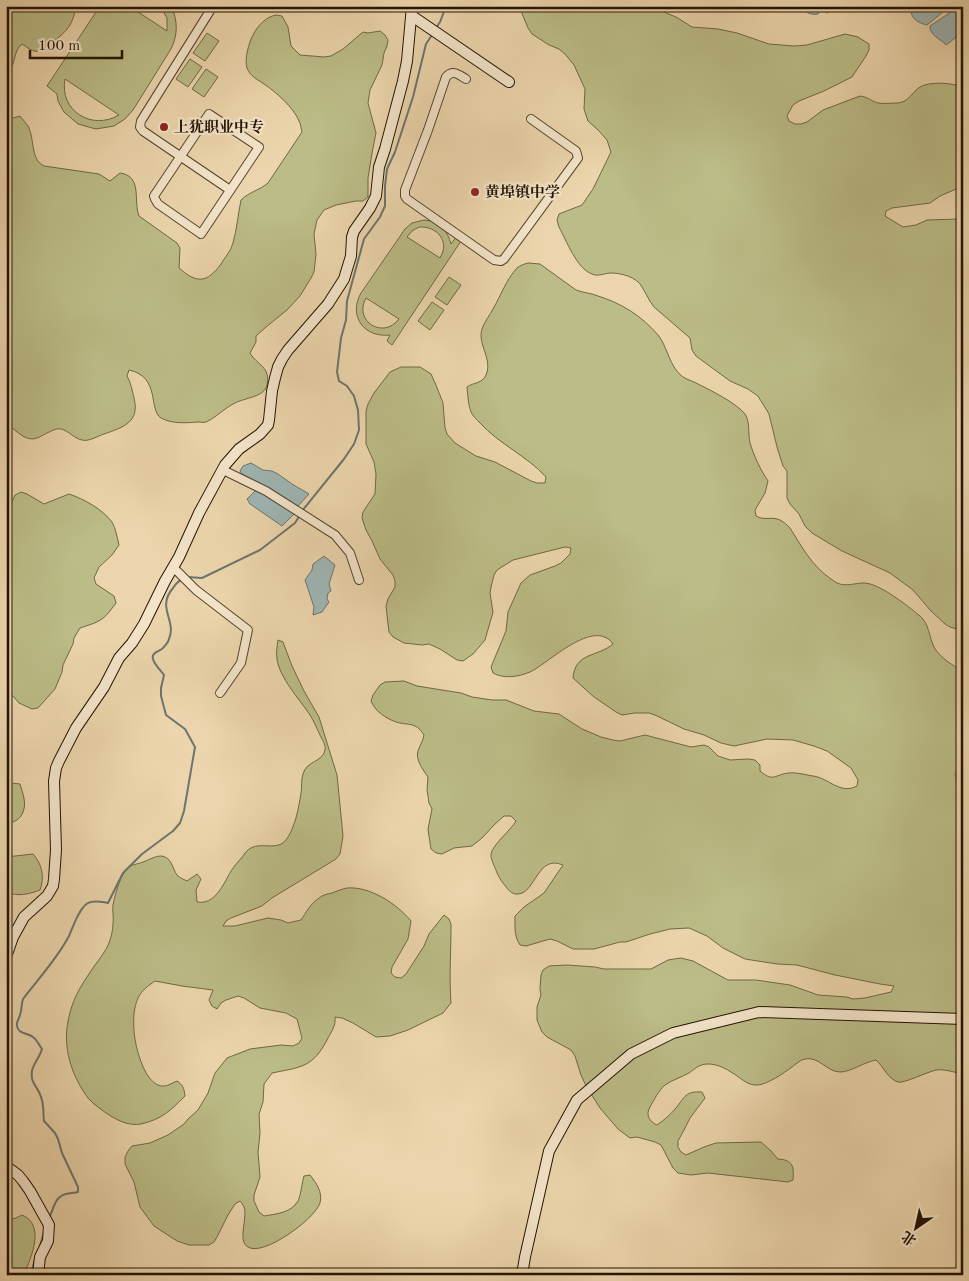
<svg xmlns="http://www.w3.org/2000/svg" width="969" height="1281" viewBox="0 0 969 1281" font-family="'Old Standard TT','Noto Serif SC',serif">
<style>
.green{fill:#bbbc87;stroke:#6e6845;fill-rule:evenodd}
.water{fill:#9eb6b6;stroke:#6c756e}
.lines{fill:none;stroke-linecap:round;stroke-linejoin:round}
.stream{stroke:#6c756e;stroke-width:2}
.street-casing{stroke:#54442d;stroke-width:10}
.secondary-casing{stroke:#221303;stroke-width:12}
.street{stroke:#f3e4c9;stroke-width:8}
.secondary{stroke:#f3e4c9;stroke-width:10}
.poi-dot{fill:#8f2418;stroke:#f3e4c9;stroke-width:2}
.labels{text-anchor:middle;stroke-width:4.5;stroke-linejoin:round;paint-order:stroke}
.poi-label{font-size:15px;font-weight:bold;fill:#221303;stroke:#f3e4c9;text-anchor:start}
</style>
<rect width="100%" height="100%" fill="#ecd5ac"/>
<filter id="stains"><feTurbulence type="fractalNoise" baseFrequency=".004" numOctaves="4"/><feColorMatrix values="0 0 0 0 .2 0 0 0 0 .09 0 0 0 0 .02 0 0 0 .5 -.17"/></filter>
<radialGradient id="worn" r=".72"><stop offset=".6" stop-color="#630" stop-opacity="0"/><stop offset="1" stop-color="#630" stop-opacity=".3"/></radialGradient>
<g class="green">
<path d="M6 6H76C73 25 67 31 53 42 49 45 45 50 40 51 33 53 27 47 22 44 12 52 17 66 6 74Z"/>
<path d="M100 6H129L167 31V18L160 6H171C178 20 178 35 171 49L133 110 125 119 114 126 96 129 78 124 64 112 58 101 57 94 47 86ZM65 79 119 115C92 131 59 111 65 79Z"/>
<path d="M519 6H649L676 17 692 27 718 29 737 33 769 44 794 46 807 45 845 34 858 37 869 44V50L866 56 852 77 824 91 799 101 793 105 787 116 789 121 795 124H801L807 122 823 110 860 96C868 97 871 101 878 103 884 104 893 103 898 103 909 102 912 92 920 87 930 81 953 83 963 87V186L940 196 930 203 892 208 886 211 885 216 903 227 916 225 927 220 959 219 960 256 963 264V629H957L950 627 945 624 931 611 913 590 890 573 842 551 812 533 805 526 799 514 790 504 787 498V471L783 466 777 447 769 414 758 396 748 389 730 381 696 356 692 350 690 338 654 307C649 301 646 293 642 287 637 277 621 273 611 273 605 273 598 277 592 274 577 269 566 240 559 227L557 220 559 214 582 205 593 189 611 152 607 140 598 130 588 121 584 109 585 89 574 65 565 54 559 49 549 45 532 34 528 28Z"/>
<path d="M276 15 282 16 288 27 291 46 300 55 324 57 331 56 343 49 363 32 368 33 380 31 385 35 388 40 387 46 384 53 382 65 370 90 368 103 376 133 372 153 368 178V197L363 201H356L336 205 324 210 317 220 314 234 316 254 314 272 311 278 300 296 287 310 266 327 256 336V342L250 353C257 365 271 367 267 385 265 397 244 398 235 403 226 407 214 419 206 422 203 423 201 422 198 422 186 423 172 424 161 418 148 410 161 377 129 370L127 376C131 383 132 390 134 398 140 422 124 427 104 434 98 436 88 442 82 440 75 439 69 431 61 429 56 428 52 431 47 433 43 435 37 439 32 439 23 439 13 428 6 423V120L20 116C23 120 26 123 28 126 35 139 30 159 44 166L99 174 110 181 120 173C143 176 133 201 139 216L177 243 180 248 179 268C197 284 207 283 221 264 225 257 231 251 233 243 237 229 238 214 241 200 249 192 260 190 268 183L302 132C301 129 301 124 299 121 294 108 276 92 264 84 258 80 250 76 247 68 244 60 249 42 253 35 258 25 266 17 276 15Z"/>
<path d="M207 33 219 41 205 61 193 53Z"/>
<path d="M190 59 202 67 188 87 176 79Z"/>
<path d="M206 69 218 77 204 97 192 89Z"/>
<path d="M424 220C439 221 448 231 451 244L456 237 461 241 392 345 387 341 390 335C364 338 348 316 361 293L405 229 412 223ZM419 227C438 226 450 242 440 258L407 237 412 231ZM366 298 399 319C383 340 353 321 366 298Z"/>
<path d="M528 263 540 264 576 290C584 293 591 293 598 296 621 303 642 316 658 335 668 347 669 367 683 377 688 380 695 382 700 385 712 391 736 403 745 414 750 421 748 434 750 443 754 456 760 469 768 481L765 493 755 510 756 516C764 521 772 516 780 520 784 522 787 525 790 528 802 547 812 566 831 579 833 580 835 582 837 583 846 587 855 583 864 583 879 583 908 606 920 616 929 623 929 637 934 647 940 658 953 665 963 672V763L955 774 957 780 963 782V1074C953 1072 945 1069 936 1070 927 1072 903 1084 898 1082 888 1079 883 1066 876 1060 864 1062 851 1072 840 1072 827 1072 819 1056 805 1059 800 1060 796 1064 792 1067 784 1073 768 1084 758 1085 747 1086 740 1077 731 1072 722 1066 709 1061 699 1066 695 1068 692 1071 689 1073 682 1077 672 1080 665 1085 659 1090 654 1100 650 1107 645 1115 650 1122 657 1125 664 1120 670 1115 676 1108 685 1097 685 1091 702 1092L705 1098 690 1118 684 1130 678 1141V1147L681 1152 686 1155 704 1147 716 1143 761 1142 770 1150 778 1159C793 1160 794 1166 793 1180L788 1182 708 1173 691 1175 678 1173 673 1168 661 1145 655 1142 637 1137 630 1138 618 1129 600 1108 586 1086 581 1075 575 1056 571 1050 547 1037 542 1032 537 1020V1007L541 995 540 989 541 975 543 970 549 966 567 965 595 967 604 969H651L668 960 681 958 693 961 728 980H756L790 985 818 995 847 997 853 999 865 998 891 992 894 986 880 984 835 975 797 965 777 964 745 959 723 948 707 936 689 928 670 929 650 934 626 942H620L594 949H573L557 941 550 939 526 946 520 945C514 936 515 927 515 916L524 907 544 893 563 865C537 854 536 893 518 894 511 895 507 888 503 883 497 875 497 872 493 863 492 859 491 859 491 855 491 846 511 830 516 821L511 816H504L495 824 482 838 472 846 454 848 442 854 436 853 431 849 428 829 432 809 429 803 427 790 428 777C423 770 415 759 418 751 420 745 423 741 424 735 415 721 409 726 396 722 385 718 375 711 371 701L373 695 380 685 385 682 404 681 417 686 461 693 472 697 492 700H506L534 711 559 714 582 729 601 737 613 740 620 741 645 735 691 747 704 745 709 747 718 756 730 760 748 759 755 760 760 765V771C774 783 775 774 789 773 796 772 806 775 813 776 829 778 840 795 857 786L858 780 851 768 827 751 814 746 793 740 767 739 734 746 721 743 704 735 684 729 655 715 649 713H635L622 715 616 712 594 697 573 678C575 652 598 657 613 644 594 617 549 663 530 672 518 677 504 679 493 673L491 667 506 631 508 612 521 583 530 575 555 566 561 563 570 554 571 548 565 547 513 560 497 570 494 575 491 587 490 593 493 612 485 640 473 654 463 661 457 660 440 649 429 644 422 645 404 643 393 637 389 632 386 606 388 599 395 587V581L393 575 380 559 372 541 366 530 362 518 363 512 375 494 376 474 374 462 366 444V411L368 404 374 393 390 372 401 367H420L431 374 436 385 443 403 445 428 447 434 455 443 476 456 495 462 531 481 537 483H545L546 477C527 456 499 444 480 423 477 420 474 417 472 414 468 406 468 396 467 387 474 382 482 384 486 375 493 359 477 344 482 329 484 322 490 315 493 309 501 295 506 280 517 268 521 265 524 264 528 263Z"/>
<path d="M449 277 461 285 447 305 435 297Z"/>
<path d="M432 302 444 310 430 330 418 321Z"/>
<path d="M21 492 27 494 44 504 69 494C84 499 102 509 112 522 116 529 117 537 119 545L112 555 99 567 94 578 96 584 114 596 116 603C103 621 101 621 80 628L74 638 73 644 63 665 62 672 55 689 38 708 32 709 19 703 6 688V516L15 495Z"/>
<path d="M278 640 283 642 292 666 304 691 319 717 337 775 343 836 340 854 336 859 272 898 262 906 231 918 226 921 223 926H235L268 918 281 920 288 923 301 920C306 913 310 904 318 899 322 895 327 894 332 893 337 891 342 889 347 888 370 886 397 904 411 921L408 939 392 967 391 973 395 977 401 978 406 974 424 946 429 934 444 915 449 919 451 924C451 951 449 977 451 1003L443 1013 408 1030 390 1036 376 1037 353 1023 342 1018 335 1017C336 1025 332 1031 328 1038 313 1068 301 1067 272 1073L264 1084 263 1102 259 1114 260 1133 258 1152 260 1177 254 1195V1201L259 1212 264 1216C276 1214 291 1213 298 1201 301 1195 302 1182 304 1176L310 1175C316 1183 323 1192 320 1203 315 1219 263 1257 248 1247 237 1241 248 1218 244 1207 243 1205 241 1202 240 1201L235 1204 228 1215 217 1237 214 1242 209 1245H189L177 1241 154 1226 140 1207 134 1182 125 1164V1157L128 1151 132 1146 150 1143 168 1135 184 1124 188 1119 198 1110 208 1093 215 1073 227 1058 250 1049 281 1045 293 1046 299 1043 302 1038 297 1019 286 1013 260 1008 244 998 238 996 226 1000 221 1003 217 1009 212 1006 209 1000 213 990 182 986 155 981C148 986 142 990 138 998 134 1007 133 1019 134 1029 134 1043 143 1079 158 1085 165 1088 170 1084 177 1081 183 1085 184 1088 185 1096 170 1111 162 1119 141 1124 129 1126 119 1121 109 1115 102 1110 94 1105 88 1098 73 1078 64 1052 67 1027 71 1000 80 987 95 965 100 958 106 951 109 943 111 937 113 930 113 924 114 918 112 911 113 905 115 895 120 874 129 867 133 864 139 864 143 862 149 860 155 856 161 856 172 857 172 868 177 875 180 878 183 879 187 881L197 874 201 879 196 890 197 902C215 905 223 885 231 871 234 866 239 861 243 856 245 853 247 850 251 848 262 842 277 851 286 840 295 828 299 807 301 793 302 787 301 780 303 774 306 761 323 762 325 750 326 744 322 740 320 735 317 729 314 721 310 715 300 700 279 677 277 659 276 653 277 646 278 640Z"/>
<path d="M11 783 20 784C23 795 28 805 21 816 17 821 12 823 6 824V784Z"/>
<path d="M33 854C42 864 45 877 40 890 30 894 17 897 6 892V857Z"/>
<path d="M22 1215C46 1225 31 1257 24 1275H6V1218L9 1220 16 1218Z"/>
</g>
<g class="water">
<path d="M795 6H833L831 11 827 13 821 10 818 14C810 16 803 10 795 6Z"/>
<path d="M915 6H946L943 12 927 25C919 23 912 20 911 11Z"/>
<path d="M954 10C963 15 963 23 963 32L946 45C941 39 929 35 930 26Z"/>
<path d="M251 463 263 470 272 471 278 474 292 484 309 494 298 506 274 491 242 474 240 471 243 466Z"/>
<path d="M257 489 295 513 282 526 250 504 247 499Z"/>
<path d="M324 556 335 565 329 584 331 591 328 593 327 599 329 602 322 612 313 615 314 607 305 580 312 570 313 564Z"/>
</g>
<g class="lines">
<g class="stream">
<path d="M436 28 440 22 445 9V6"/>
<path d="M302 511 344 459 354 444 359 430 358 410 354 396 347 386 339 381 337 372 341 338 346 320 347 301 364 239 380 217 385 206V186L387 169 395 152 413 97 426 44 432 35"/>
<path d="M187 577 202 578 260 550 295 523 300 515"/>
<path d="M49 1218C54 1209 54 1197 66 1194 70 1193 74 1193 78 1192V1187L62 1153 58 1139 55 1133 44 1121C43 1113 44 1104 41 1097 38 1086 30 1084 32 1071 33 1064 40 1057 42 1049 39 1045 37 1040 33 1037 28 1033 18 1034 17 1026 16 1022 19 1019 20 1015 22 1010 21 1005 23 999 38 979 57 959 69 936 73 927 79 908 88 903 94 900 102 902 108 903L123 873 142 854 173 831 180 823 184 811 195 747 185 729 166 715 161 696V688L164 675C161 671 154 664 153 659 151 653 159 651 162 649 165 646 168 643 169 639 177 620 156 608 173 588 175 585 177 582 181 580"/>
<path d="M40 1246 44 1232"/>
<path d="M31 1275 35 1258"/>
</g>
<defs>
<g id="street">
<path d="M213 6 141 121 140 127 143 131 230 190"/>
<path d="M466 79C459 75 453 69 446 77L428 130 405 190V196L407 199 494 260 501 261 504 259 578 158 576 151 531 119"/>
<path d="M209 114 259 147 201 234 158 204 155 199 154 196Z"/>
<path d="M223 470 266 491 335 535 350 553 359 580"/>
<path d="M173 567 196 590 248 630 241 663 220 693"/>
</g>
<g id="secondary">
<path d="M412 16 509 82"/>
<path d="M6 957 13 937 24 917 47 896 53 886 54 879 56 850 54 781 56 768 59 761 76 728 104 687 119 658 132 643 144 624 165 581 179 557 199 513 225 465 239 449 260 434 268 425 269 420 272 391 275 378 278 367 282 359 288 350 328 304 344 279 351 256 352 237 354 231 370 208 376 196 379 167 385 149 403 81 407 61 412 6"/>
<path d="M6 1166 18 1175 23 1181 30 1191 49 1225 48 1241 40 1257 38 1275"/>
<path d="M522 1275 525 1257 549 1151 577 1100 631 1054 673 1033 759 1012 963 1019"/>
</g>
</defs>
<use href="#street" class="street-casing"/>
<use href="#secondary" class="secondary-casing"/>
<use href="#street" class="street"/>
<use href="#secondary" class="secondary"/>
</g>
<g class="poi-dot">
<circle cx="164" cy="127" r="5"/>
<circle cx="475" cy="192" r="5"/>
</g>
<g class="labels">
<g class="poi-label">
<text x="174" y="132">上犹职业中专</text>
<text x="485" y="197">黄埠镇中学</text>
</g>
</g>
<rect width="969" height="1281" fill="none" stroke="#ecd5ac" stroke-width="25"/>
<rect x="8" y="8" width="954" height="1266" fill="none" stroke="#221303" stroke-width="2.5"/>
<rect x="12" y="12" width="944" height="1256" fill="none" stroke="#221303"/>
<g transform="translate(916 1228) rotate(214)" stroke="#f3e4c9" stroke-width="4" paint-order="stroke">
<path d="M0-4L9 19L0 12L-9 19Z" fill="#221303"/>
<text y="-8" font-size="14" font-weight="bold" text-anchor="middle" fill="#221303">北</text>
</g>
<path d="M30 50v8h92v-8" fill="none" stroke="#221303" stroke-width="2.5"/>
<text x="38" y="50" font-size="15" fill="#221303" stroke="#f3e4c9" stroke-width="4" paint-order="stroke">100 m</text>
<rect width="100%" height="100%" filter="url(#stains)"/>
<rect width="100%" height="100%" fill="url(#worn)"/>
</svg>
